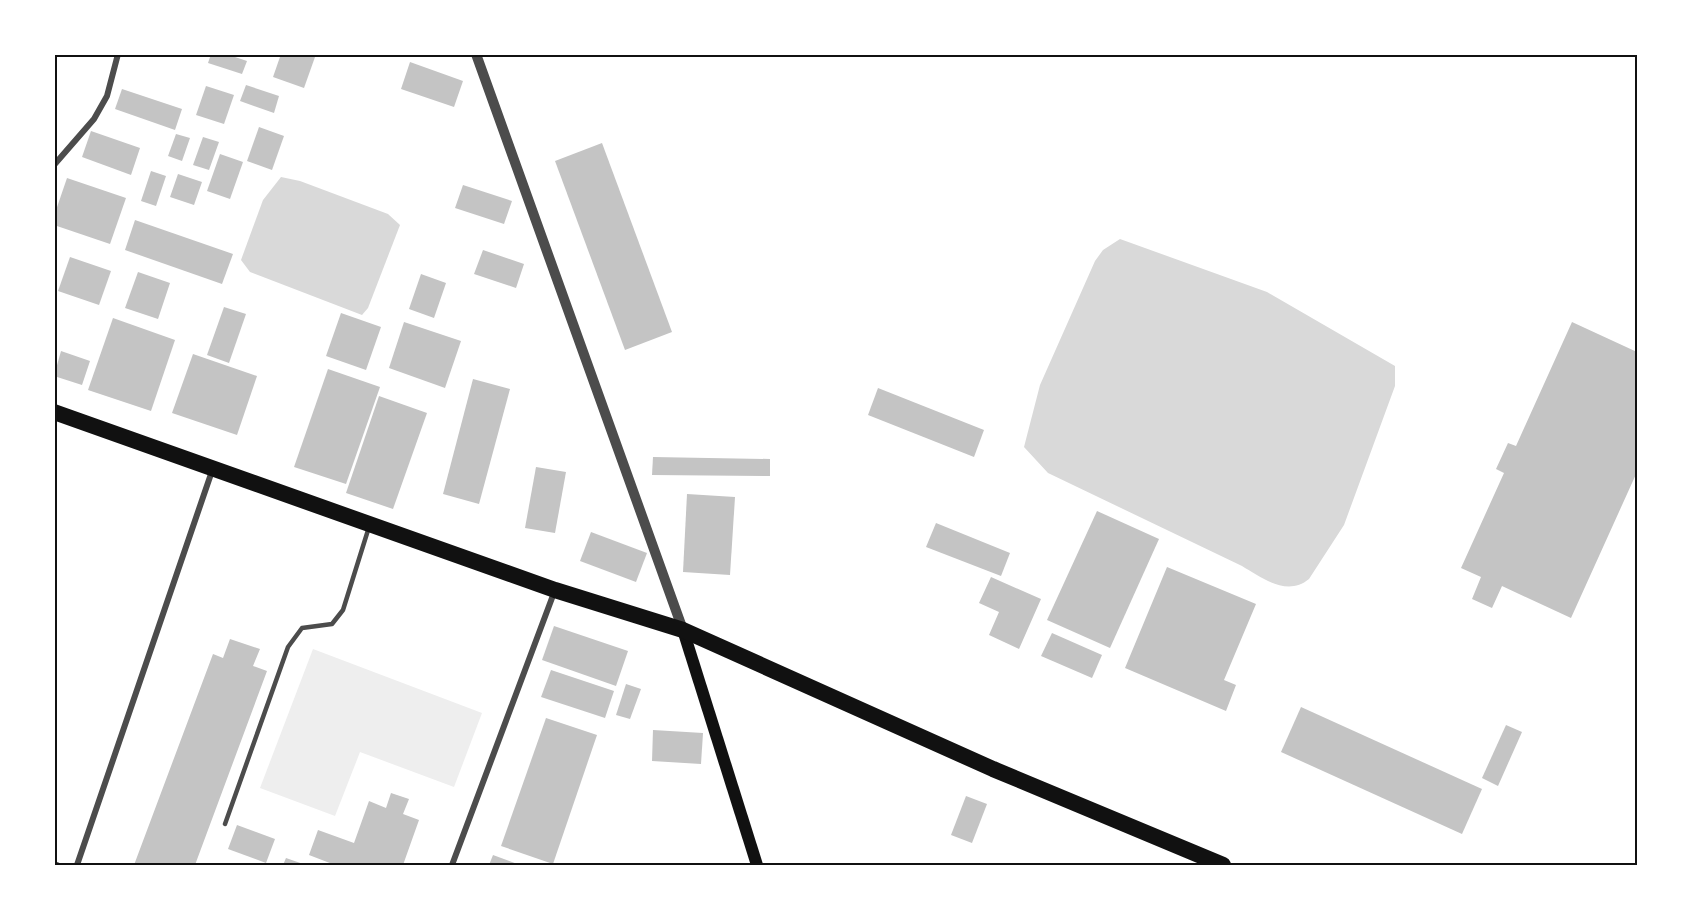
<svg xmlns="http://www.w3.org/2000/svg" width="1691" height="919" viewBox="0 0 1691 919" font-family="'Noto Serif',serif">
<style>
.green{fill:#eee}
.water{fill:#d9d9d9}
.building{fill:#c4c4c4}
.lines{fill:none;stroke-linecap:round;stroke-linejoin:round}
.service{stroke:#4c4c4c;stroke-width:4.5}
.minor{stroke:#4c4c4c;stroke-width:6}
.tertiary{stroke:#4c4c4c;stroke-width:10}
.secondary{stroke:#111;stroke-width:12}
.trunk{stroke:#111;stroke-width:16}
.neatline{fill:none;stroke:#111;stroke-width:2}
</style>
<rect width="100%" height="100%" fill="#fff"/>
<path class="green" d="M313 649 482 713 454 787 360 752 335 816 260 788Z"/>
<g class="water">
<path d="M281 177 300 181 388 214 400 225 368 308 362 315 250 272 241 260 263 200Z"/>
<path d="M1120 239 1267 292 1395 366V386L1344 525 1309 579C1287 597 1262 578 1242 566L1048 473 1024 447 1040 385 1095 261 1103 250Z"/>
</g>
<g class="building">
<path d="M211 54H226L247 61 242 74 208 63Z"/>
<path d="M281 54H305L315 57 304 88 273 77Z"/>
<path d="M410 62 463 81 454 107 401 89Z"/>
<path d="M246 85 279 96 274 113 240 101Z"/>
<path d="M206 86 234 95 224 124 196 115Z"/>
<path d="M122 89 182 109 175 130 115 109Z"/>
<path d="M259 127 284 136 272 170 247 161Z"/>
<path d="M91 131 140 148 131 175 82 157Z"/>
<path d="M176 134 190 138 182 161 168 156Z"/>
<path d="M203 137 219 142 209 170 193 165Z"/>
<path d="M602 143 672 332 625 350 555 161Z"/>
<path d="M220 154 243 162 230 199 207 191Z"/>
<path d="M151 171 166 176 156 206 141 201Z"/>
<path d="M178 174 202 182 194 205 170 197Z"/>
<path d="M67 178 126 198 110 244 54 225V216Z"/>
<path d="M463 185 512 201 504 224 455 208Z"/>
<path d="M135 220 233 254 222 284 125 250Z"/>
<path d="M483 250 524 264 516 288 474 274Z"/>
<path d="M70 257 111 271 99 305 58 291Z"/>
<path d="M138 272 170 283 158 319 125 308Z"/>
<path d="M421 274 446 283 434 318 409 309Z"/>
<path d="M224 307 246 314 229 363 207 355Z"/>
<path d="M341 313 381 327 366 370 326 356Z"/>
<path d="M113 318 175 340 151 411 88 390Z"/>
<path d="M404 322 461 341 445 388 389 368Z"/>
<path d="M1572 322 1637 352V472L1571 618 1502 586 1492 608 1472 599 1481 577 1461 568 1504 473 1496 469 1508 443 1516 446Z"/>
<path d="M61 351 90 361 82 385 54 376Z"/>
<path d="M193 354 257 376 237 435 172 413Z"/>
<path d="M328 369 380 387 346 484 294 467Z"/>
<path d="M473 379 510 389 479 504 443 494Z"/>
<path d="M878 388 984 430 974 457 868 415Z"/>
<path d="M379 396 427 413 393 509 346 493Z"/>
<path d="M653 457 770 459V476L652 475Z"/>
<path d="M536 467 566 472 555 533 525 528Z"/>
<path d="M687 494 735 497 730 575 683 572Z"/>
<path d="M1097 511 1159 539 1110 648 1047 620Z"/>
<path d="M936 523 1010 553 1001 576 926 547Z"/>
<path d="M591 532 647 553 636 582 580 561Z"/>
<path d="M1167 567 1256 604 1224 680 1236 685 1226 711 1125 668Z"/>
<path d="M991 577 1041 599 1019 649 989 635 999 612 979 603Z"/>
<path d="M554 626 628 651 616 686 542 660Z"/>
<path d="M1052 633 1102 655 1092 678 1041 656Z"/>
<path d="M230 639 260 649 253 666 267 671 195 865H134L213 654 223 658Z"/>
<path d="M551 670 614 691 605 718 541 697Z"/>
<path d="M626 684 641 689 630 719 616 715Z"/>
<path d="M1301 707 1482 789 1462 834 1281 752Z"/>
<path d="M546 718 597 735 553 864 501 846Z"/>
<path d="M1506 725 1522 732 1498 786 1482 778Z"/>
<path d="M653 730 703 733 701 764 652 761Z"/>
<path d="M391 793 409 799 403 814 419 820 403 865H335L309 855 318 830 354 843 369 801 386 808Z"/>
<path d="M966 796 987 804 972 843 951 835Z"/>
<path d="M237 825 275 839 266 863 228 849Z"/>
<path d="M493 855 520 865H489Z"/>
<path d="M286 858 306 865H283Z"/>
</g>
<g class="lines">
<path class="service" d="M225 824 288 647 302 628 332 624 343 610 369 527"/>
<g class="minor">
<path d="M54 165 94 119 107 96 118 54"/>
<path d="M54 864 57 865"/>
<path d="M77 865 212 471"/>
<path d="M452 865 555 590"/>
</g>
<path class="tertiary" d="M476 54 683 630"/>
<path class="secondary" d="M683 630 757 865"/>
<path class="trunk" d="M54 412 555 590 683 630 993 769 1223 865"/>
</g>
<rect width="1691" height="919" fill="none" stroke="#ffffff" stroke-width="111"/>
<rect x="56" y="56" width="1580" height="808" class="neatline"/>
</svg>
